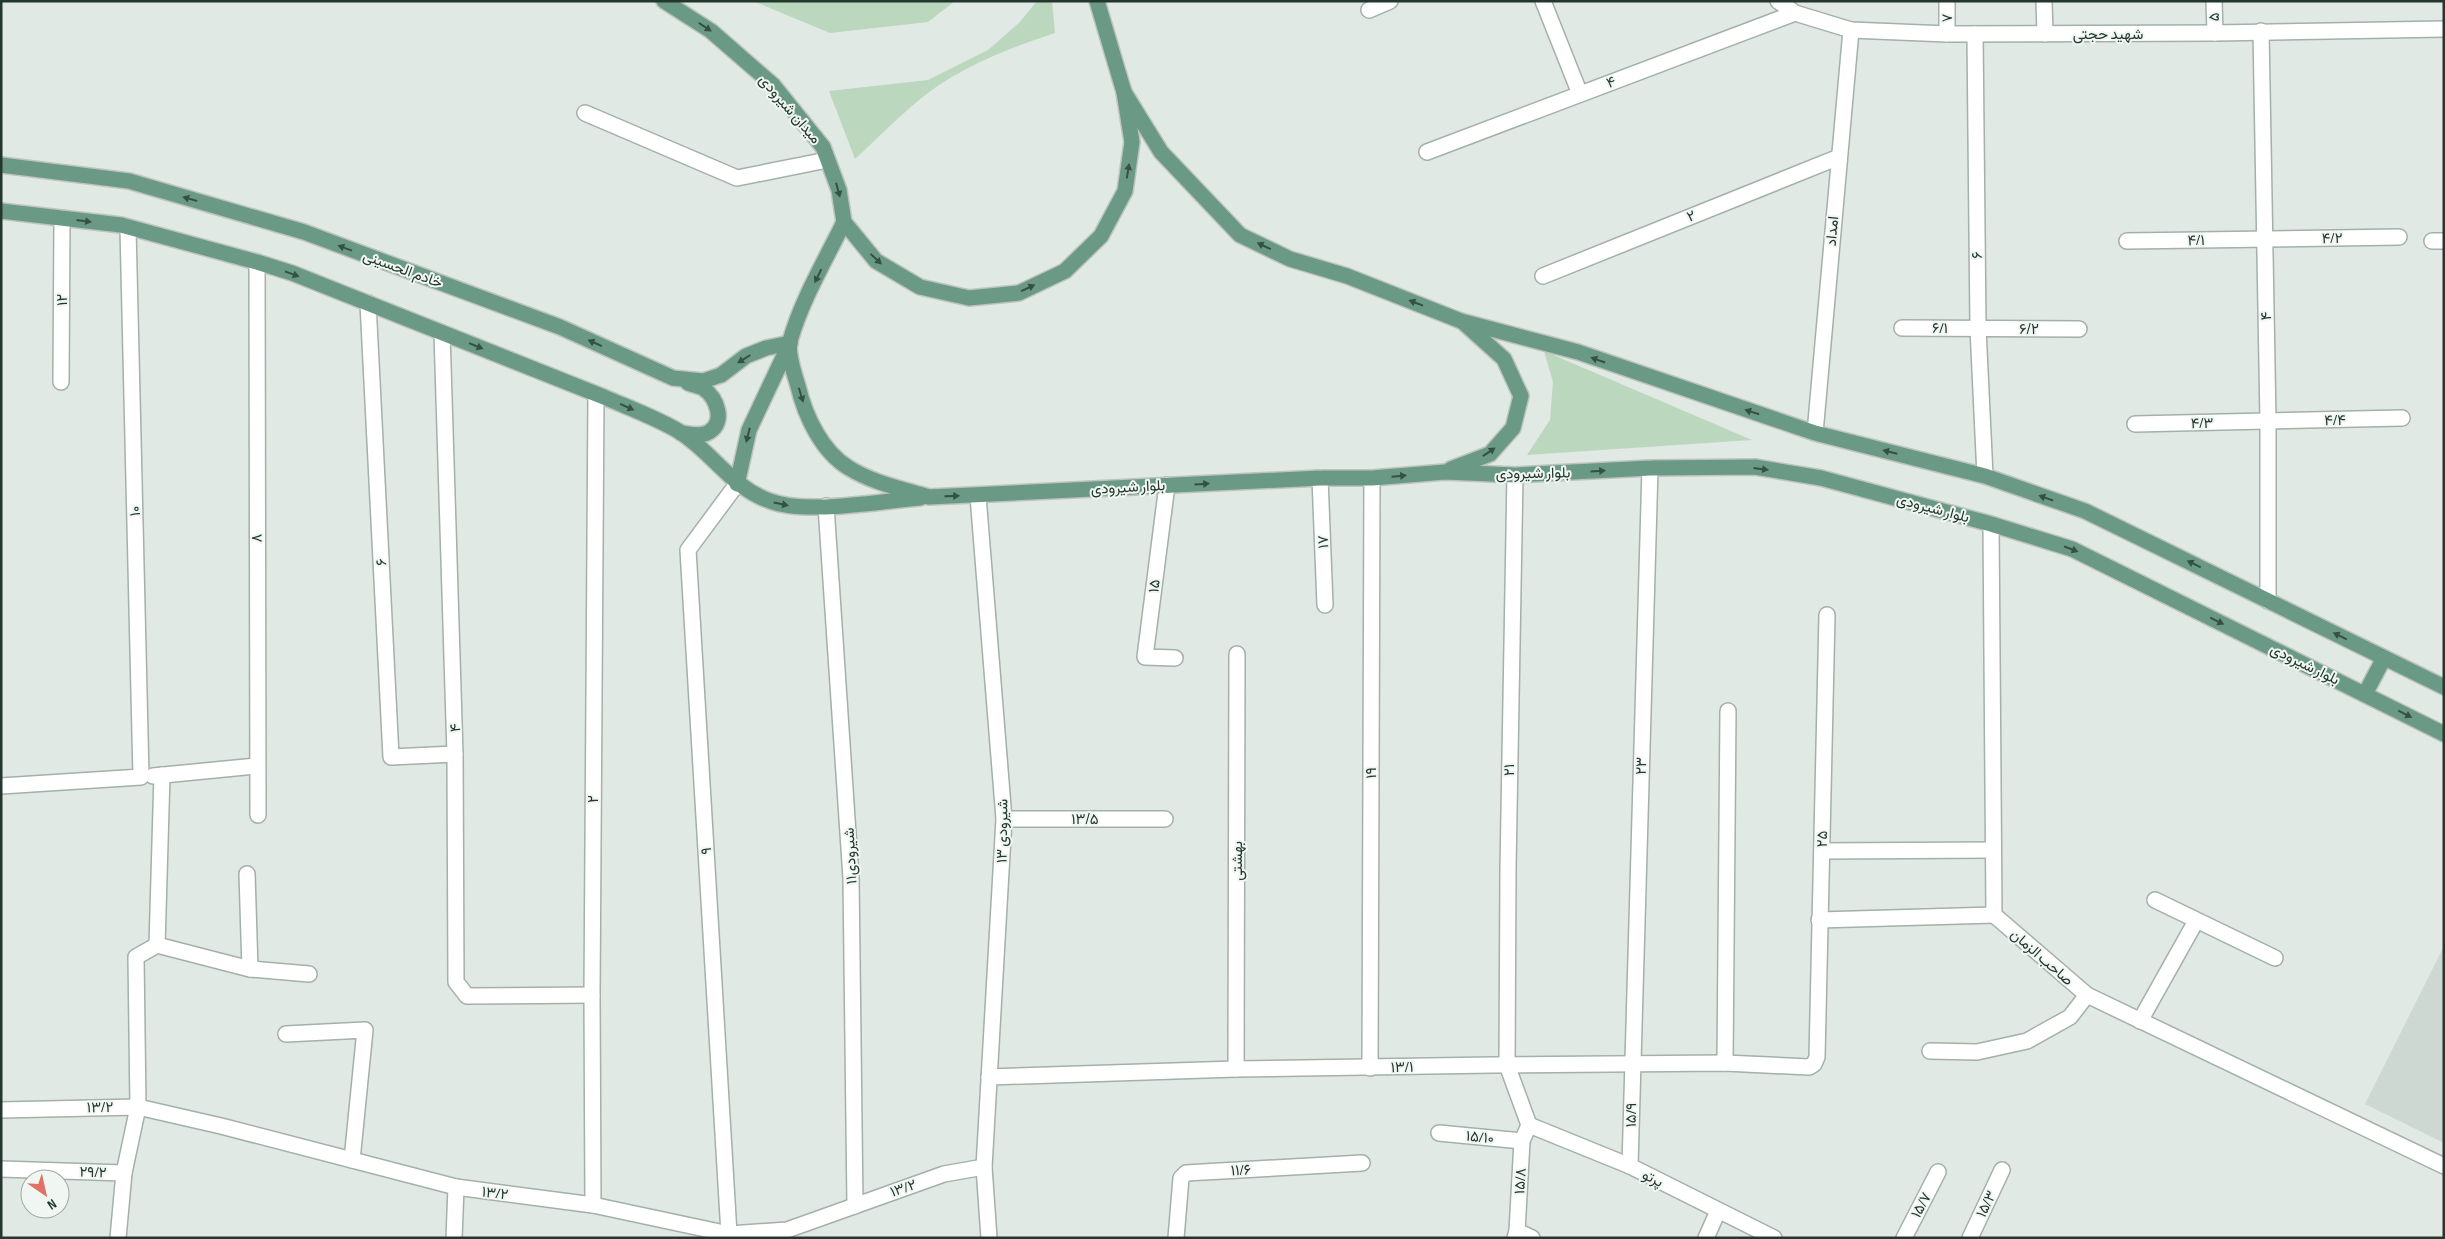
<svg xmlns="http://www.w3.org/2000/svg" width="2445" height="1239" viewBox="0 0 2445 1239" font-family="'Sofia Sans Condensed',Vazirmatn,sans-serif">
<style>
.built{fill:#ced8d2}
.green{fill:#bbd8be}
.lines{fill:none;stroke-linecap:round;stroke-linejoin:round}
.minor-casing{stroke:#a4b0a9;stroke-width:18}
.major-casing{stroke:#bdc3c0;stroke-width:18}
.minor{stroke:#fff;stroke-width:15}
.major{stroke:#6a9985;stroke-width:15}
.oneway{fill:#355044}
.labels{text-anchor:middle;stroke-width:4;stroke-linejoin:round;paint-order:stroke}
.street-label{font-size:15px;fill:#23372e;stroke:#f0f6f2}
</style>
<rect width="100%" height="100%" fill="#e0e9e3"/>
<path class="built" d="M2444 946V1143L2365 1104Z"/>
<g class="green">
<path d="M753 1H955L928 22 830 33Z"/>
<path d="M1037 1H1052L1055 33C1009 48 957 68 919 100 897 118 876 140 855 159L829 91 928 80 988 50 1019 23Z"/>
<path d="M1544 351 1752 440 1527 455 1550 420 1553 382Z"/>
</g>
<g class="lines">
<defs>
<g id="minor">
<path d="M1543 1 1580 94"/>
<path d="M1778 1 1795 13 1851 30 1947 34 2215 33 2444 29"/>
<path d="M1947 1V34"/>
<path d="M2044 1 2045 34"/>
<path d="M2214 1 2215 33"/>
<path d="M1369 10 1390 1"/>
<path d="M2261 31 2268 421V601"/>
<path d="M1975 34 1978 328 1985 476"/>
<path d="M585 113 737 178 827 160"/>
<path d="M1427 152 1795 13"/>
<path d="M2127 241 2399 237"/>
<path d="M2432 241H2444"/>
<path d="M257 262 258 815"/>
<path d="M1543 276 1839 157"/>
<path d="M368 303 391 757 455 754"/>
<path d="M1902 328 2079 329"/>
<path d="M442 333 455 754 456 982 467 996 592 995"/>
<path d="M61 382 62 218"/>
<path d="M2135 424 2402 418"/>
<path d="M1815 433 1851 30"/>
<path d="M1515 475 1508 869 1507 1065 1529 1125"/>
<path d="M1320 478 1325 605"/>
<path d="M1167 485 1145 657 1175 658"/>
<path d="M978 496 1004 819 984 1167 989 1238"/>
<path d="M826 506 851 878 855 1206"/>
<path d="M1991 524 1994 915 2087 995 2444 1166"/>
<path d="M153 776 256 766"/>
<path d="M1 786 141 777 128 228"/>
<path d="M1004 819H1165"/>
<path d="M1822 851 1993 850"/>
<path d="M247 874 250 969"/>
<path d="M2155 900 2275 958"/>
<path d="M1819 920 1994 915"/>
<path d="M157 945 162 775"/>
<path d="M2140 1021 2196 921"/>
<path d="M286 1034 365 1030 352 1160"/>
<path d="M1930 1051 1977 1052 2027 1041 2070 1017 2087 995"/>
<path d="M1725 1063 1728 711"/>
<path d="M1370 1068 1372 478"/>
<path d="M1236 1069 1237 654"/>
<path d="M989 1077 1236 1069 1493 1065 1725 1063 1809 1067 1814 1064 1817 1057 1827 615"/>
<path d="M1 1110 138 1107 221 1126 456 1187 593 1205 729 1234 787 1230 944 1174 984 1167"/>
<path d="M1529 1125 1630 1166 1774 1238"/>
<path d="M1439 1133 1522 1141"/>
<path d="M1630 1166 1650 468"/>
<path d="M1 1169 124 1173"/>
<path d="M593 1205 592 995 596 394"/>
<path d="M1517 1231 1532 1238"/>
<path d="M729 1234 688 550 737 484"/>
<path d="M118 1238 124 1173 138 1107 136 957 157 945 250 969 309 974"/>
<path d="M454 1238 456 1187"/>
<path d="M1176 1238 1181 1178 1186 1173 1362 1163"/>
<path d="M1515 1238 1517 1231 1522 1141 1529 1125"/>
<path d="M1706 1238 1718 1211"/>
<path d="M1904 1238 1938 1172"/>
<path d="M1970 1238 2002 1170"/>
</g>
<g id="major">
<path d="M664 1 711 31 773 85 823 147 839 190 844 222 876 261 920 287 969 298 1019 293 1065 271 1101 236 1125 191 1132 142 1124 92 1097 1"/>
<path d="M1124 92 1161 152 1240 235 1290 259 1347 276 1461 321 1578 352 1815 433 1985 476 2085 511 2444 687"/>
<path d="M1 165 129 181 304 232 560 327 673 378 703 381 721 375 746 356 766 348 790 343"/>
<path d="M1 211 121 225 257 262 292 273 604 397C629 408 657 418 680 432 713 453 732 488 770 501 807 515 879 501 920 498"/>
<path d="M844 222C825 261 802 299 790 341 787 353 794 373 798 386 805 416 822 452 849 468 873 483 903 489 929 497L1320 478H1372L1445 472 1515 475 1650 468 1755 467 1821 478 1991 524 2072 549 2444 734"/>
<path d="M681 433C690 434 701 437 709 432 726 422 717 398 703 388 699 386 693 385 688 383"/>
<path d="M1451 469 1490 454 1513 428 1521 396 1504 359 1464 323"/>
<path d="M737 484 749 430 790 343"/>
<path d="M2365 694 2384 658"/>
</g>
</defs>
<use href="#minor" class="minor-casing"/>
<use href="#major" class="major-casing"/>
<use href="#minor" class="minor"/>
<use href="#major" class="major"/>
</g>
<defs><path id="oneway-solid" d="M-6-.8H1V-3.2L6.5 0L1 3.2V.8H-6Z" transform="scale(1.25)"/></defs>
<g class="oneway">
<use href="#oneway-solid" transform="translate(705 27) rotate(33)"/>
<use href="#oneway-solid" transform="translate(1128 171) rotate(-81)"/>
<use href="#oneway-solid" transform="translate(838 190) rotate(75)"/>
<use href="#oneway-solid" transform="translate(190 199) rotate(-164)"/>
<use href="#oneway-solid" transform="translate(84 221) rotate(7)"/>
<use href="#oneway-solid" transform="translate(1264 246) rotate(-155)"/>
<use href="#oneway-solid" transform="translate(345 248) rotate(-160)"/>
<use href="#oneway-solid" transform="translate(876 259) rotate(43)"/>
<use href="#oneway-solid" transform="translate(292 274) rotate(20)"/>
<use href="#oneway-solid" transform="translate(818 276) rotate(116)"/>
<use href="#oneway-solid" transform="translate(1028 288) rotate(-25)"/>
<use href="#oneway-solid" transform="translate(1416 303) rotate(-159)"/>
<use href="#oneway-solid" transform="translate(595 343) rotate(-156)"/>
<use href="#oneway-solid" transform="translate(476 346) rotate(22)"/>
<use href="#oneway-solid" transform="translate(744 359) rotate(148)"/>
<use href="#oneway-solid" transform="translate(1598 360) rotate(-161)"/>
<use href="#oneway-solid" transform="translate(801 395) rotate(73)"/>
<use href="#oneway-solid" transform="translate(627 407) rotate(24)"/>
<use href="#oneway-solid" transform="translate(1752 412) rotate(-162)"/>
<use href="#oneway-solid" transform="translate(748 435) rotate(104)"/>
<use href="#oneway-solid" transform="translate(1489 452) rotate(-34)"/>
<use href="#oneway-solid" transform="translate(1890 452) rotate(-166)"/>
<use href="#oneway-solid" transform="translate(1761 469) rotate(7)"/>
<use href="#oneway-solid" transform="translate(1598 471) rotate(-3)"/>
<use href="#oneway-solid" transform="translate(1399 476) rotate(-5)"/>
<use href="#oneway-solid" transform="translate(1202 484) rotate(-3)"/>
<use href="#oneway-solid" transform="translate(952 496) rotate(-1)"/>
<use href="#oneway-solid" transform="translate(2046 498) rotate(-161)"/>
<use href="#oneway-solid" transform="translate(781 504) rotate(12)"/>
<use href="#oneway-solid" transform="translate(2071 549) rotate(21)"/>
<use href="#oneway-solid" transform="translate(2194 564) rotate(-154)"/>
<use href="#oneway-solid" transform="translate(2217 621) rotate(26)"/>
<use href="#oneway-solid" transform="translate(2340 636) rotate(-154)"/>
<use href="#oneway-solid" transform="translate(2405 714) rotate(27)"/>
</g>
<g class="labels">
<g class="street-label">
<text transform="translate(2214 17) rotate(-91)" y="5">۵</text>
<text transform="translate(1947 18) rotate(-91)" y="5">۷</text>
<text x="2108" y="39">شهید حجتی</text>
<text transform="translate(1611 82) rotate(-21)" y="5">۴</text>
<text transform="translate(790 109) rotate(49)" y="5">میدان شیرودی</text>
<text transform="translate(1691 216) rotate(-22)" y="5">۲</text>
<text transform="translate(1832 231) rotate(-85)" y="5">امداد</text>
<text transform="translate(2332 238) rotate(-1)" y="5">۴/۲</text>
<text transform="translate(2196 240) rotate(-1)" y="5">۴/۱</text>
<text transform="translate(1977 255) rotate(-90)" y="5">۶</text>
<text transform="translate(403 269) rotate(20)" y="5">خادم الحسینی</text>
<text transform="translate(62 300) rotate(-90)" y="5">۱۲</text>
<text transform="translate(2266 316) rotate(-91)" y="5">۴</text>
<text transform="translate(1940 328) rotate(1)" y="5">۶/۱</text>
<text x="2029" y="334">۶/۲</text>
<text transform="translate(2335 420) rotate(-1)" y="5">۴/۴</text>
<text transform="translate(2202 423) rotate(-1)" y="5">۴/۳</text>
<text transform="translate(1533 473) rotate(-1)" y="5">بلوار شیرودی</text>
<text transform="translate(1128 487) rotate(-3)" y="5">بلوار شیرودی</text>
<text transform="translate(1933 508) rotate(15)" y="5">بلوار شیرودی</text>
<text transform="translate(135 511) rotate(-91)" y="5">۱۰</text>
<text transform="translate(257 538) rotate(-90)" y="5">۸</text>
<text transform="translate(1323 542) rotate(-92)" y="5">۱۷</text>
<text transform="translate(381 562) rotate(-93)" y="5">۶</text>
<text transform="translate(1154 586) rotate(-83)" y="5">۱۵</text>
<text transform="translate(2305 664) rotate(26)" y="5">بلوار شیرودی</text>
<text transform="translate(455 728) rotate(-92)" y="5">۴</text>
<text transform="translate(1641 766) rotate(-88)" y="5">۲۳</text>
<text transform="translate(1509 770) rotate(-89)" y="5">۲۱</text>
<text transform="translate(1371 773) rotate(-90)" y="5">۱۹</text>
<text transform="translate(593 799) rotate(-90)" y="5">۲</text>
<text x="1085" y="824">۱۳/۵</text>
<text transform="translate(1002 831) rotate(-89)" y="5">شیرودی ۱۳</text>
<text transform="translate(1822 839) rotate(-89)" y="5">۲۵</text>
<text transform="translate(706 851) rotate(-93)" y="5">۹</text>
<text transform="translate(850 856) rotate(-93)" y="5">۱۱شیرودی</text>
<text transform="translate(1237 861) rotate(-90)" y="5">بهشتی</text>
<text transform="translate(2042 957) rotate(41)" y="5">صاحب الزمان</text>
<text transform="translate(1402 1067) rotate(-1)" y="5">۱۳/۱</text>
<text transform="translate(100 1107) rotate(-1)" y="5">۱۳/۲</text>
<text transform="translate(1631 1115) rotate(-89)" y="5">۱۵/۹</text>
<text transform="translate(1480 1137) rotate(6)" y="5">۱۵/۱۰</text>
<text transform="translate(1241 1170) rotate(-3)" y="5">۱۱/۶</text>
<text transform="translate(93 1172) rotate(2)" y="5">۲۹/۲</text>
<text transform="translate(1653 1178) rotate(27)" y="5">پرتو</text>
<text transform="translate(1520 1181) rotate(-87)" y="5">۱۵/۸</text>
<text transform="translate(903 1188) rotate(-19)" y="5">۱۳/۲</text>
<text transform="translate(495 1193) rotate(7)" y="5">۱۳/۲</text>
<text transform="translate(1986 1204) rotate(-64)" y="5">۱۵/۳</text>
<text transform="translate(1921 1205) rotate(-62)" y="5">۱۵/۷</text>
</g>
</g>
<rect width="2445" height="1239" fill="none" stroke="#23372e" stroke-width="5"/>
<g transform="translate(45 1194) rotate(146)"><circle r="24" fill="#f0f6f2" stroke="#9eaaa4"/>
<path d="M0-4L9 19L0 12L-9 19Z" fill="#e07167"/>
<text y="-8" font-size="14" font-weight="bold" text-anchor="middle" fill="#23372e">N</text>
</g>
</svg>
